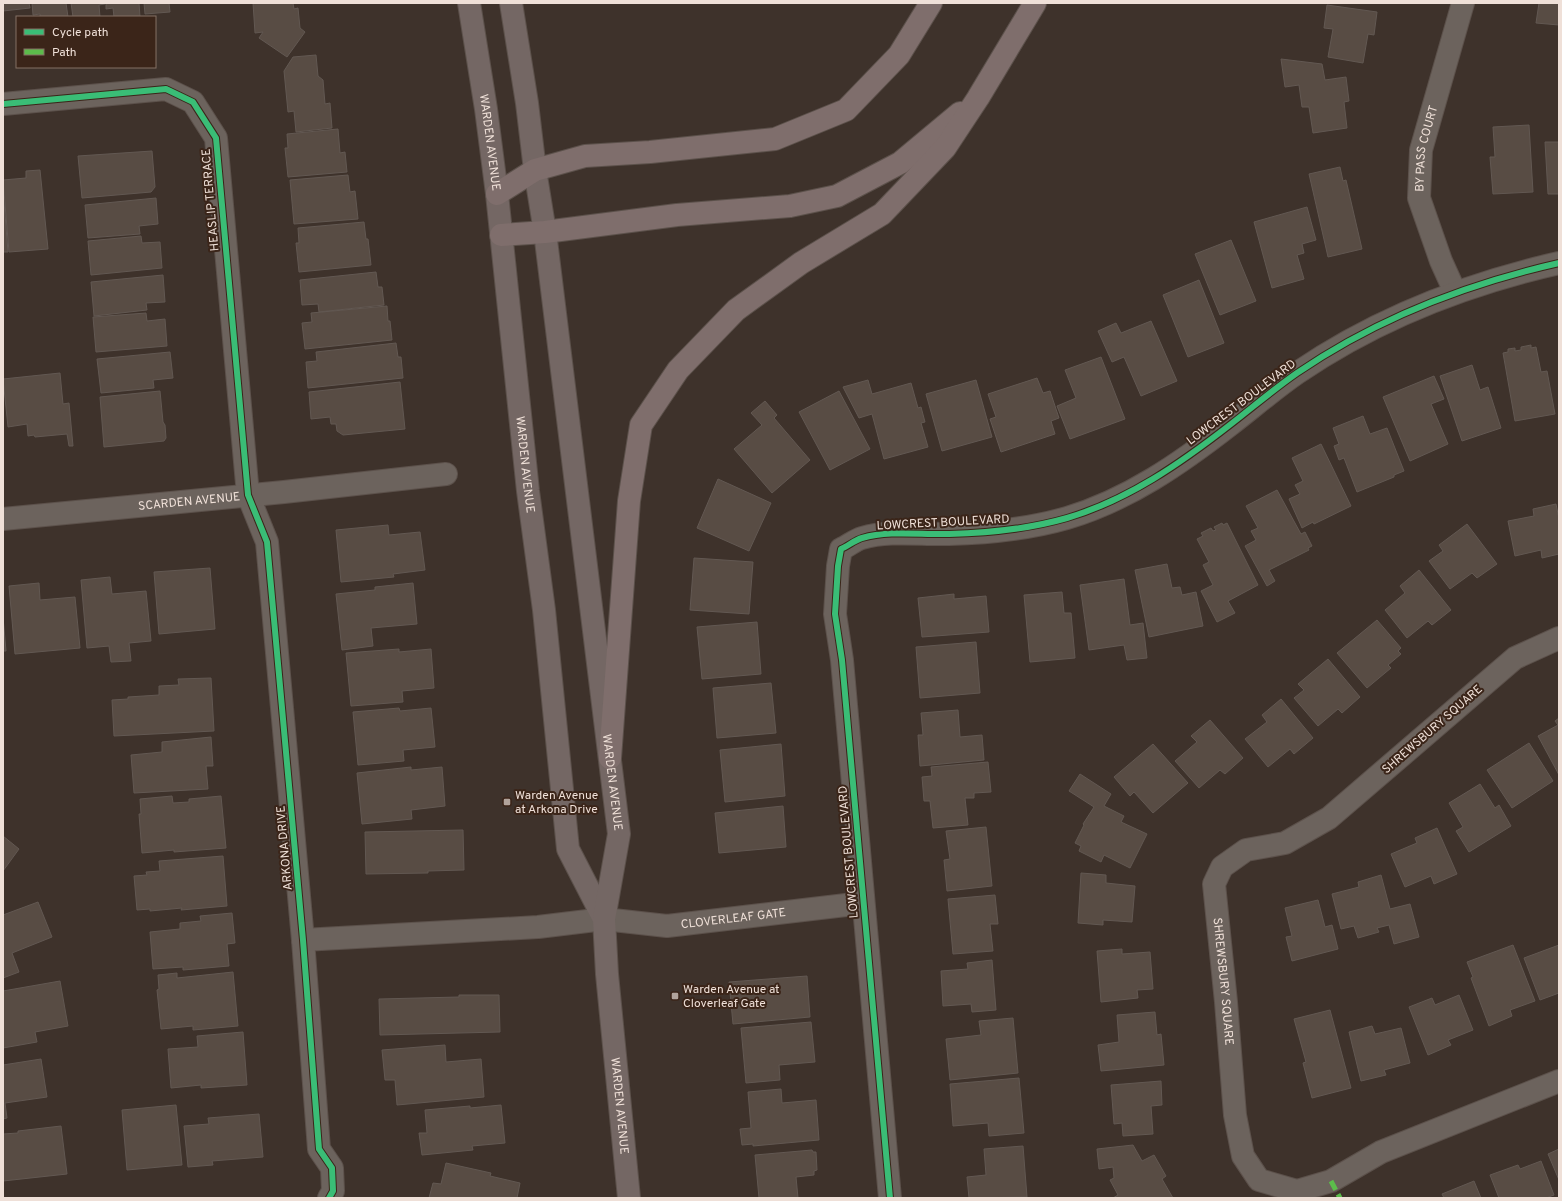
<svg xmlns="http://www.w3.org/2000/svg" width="1562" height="1201" viewBox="0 0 1562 1201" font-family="Overpass,sans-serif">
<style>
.building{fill:#584c44;stroke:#625852}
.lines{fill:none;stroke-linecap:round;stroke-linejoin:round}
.minor-casing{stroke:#5c514b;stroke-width:24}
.major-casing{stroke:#5c514b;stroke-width:24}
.highway-casing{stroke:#5c514b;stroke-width:24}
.minor{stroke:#6c635d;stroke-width:22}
.major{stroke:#746764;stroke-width:22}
.highway{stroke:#7f6e6c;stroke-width:22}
.quiet{stroke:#5cbc4b;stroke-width:5;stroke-dasharray:10 5;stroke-linecap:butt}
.cycleway-casing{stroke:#3b2519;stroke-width:8}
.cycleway{stroke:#3abd76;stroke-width:6}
.poi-dot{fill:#b1a39b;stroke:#3b2519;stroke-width:1.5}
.labels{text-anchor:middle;stroke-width:4;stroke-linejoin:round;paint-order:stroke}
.street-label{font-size:12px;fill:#efe0d8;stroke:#3b2519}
.poi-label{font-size:12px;fill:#efe0d8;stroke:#3b2519;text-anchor:start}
</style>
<rect width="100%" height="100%" fill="#3e322b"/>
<g class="building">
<path d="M3 3H29L30 8 3 11Z"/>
<path d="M32 3H66L68 17H40V14L33 15Z"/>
<path d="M71 3H105V4L99 5 100 17H73Z"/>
<path d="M106 3H139L140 17H114L113 8 106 9Z"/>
<path d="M144 3H169L170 12 145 14Z"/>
<path d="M253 3H293L294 9 298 8 300 28 305 32 287 57 259 38 263 32 255 33Z"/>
<path d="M1539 3H1559V25L1536 23Z"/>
<path d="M1327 5 1377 12 1374 35 1368 34 1363 63 1328 57 1333 29 1324 28Z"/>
<path d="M316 55 318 76 323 80 325 104 330 103 332 128 296 132 294 111 288 112 284 71 293 57Z"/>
<path d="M1281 59 1322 64 1325 80 1346 77 1349 101 1344 102 1347 128 1313 133 1309 107H1302L1299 85 1285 87Z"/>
<path d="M1529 125 1533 192 1493 194 1490 157H1495L1493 127Z"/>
<path d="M338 129 340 153 345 152 347 172 288 177 285 148H288L287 134Z"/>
<path d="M1545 142H1559V194H1548Z"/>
<path d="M152 151 155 187 151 192 82 198 78 156Z"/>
<path d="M1340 167 1343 181 1346 180 1362 249 1328 257 1309 174Z"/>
<path d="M40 170 48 249 9 252 3 180 26 178V171Z"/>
<path d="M348 175 350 192 355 191 358 219 294 224 290 180Z"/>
<path d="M3 189 8 252H3Z"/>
<path d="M156 198 158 224 139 226 140 234 88 238 85 205Z"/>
<path d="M1307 207 1316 240 1302 244 1304 253 1297 255 1304 279 1272 288 1254 222Z"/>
<path d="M364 222 366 239H368L371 265 299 272 296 243H299L298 228Z"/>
<path d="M141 236 142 243 160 242 162 268 91 275 88 241Z"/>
<path d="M1231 240 1256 301 1220 315 1195 254Z"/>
<path d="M376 272 378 287H382L384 305 319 312 318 304 302 305 300 280Z"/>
<path d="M163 275 165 302 146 303 147 310 94 316 91 282Z"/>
<path d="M1199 280 1224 343 1188 357 1163 295Z"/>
<path d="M387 306 388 321H390L392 340 305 349 302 323 312 322 311 313Z"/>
<path d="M146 313 147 321 165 319 167 346 96 352 93 317Z"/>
<path d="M1151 321 1177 381 1141 396 1124 357 1112 362 1098 331 1116 323 1121 333Z"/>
<path d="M396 343 398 357H401L403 378 308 388 306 362 317 361 316 352Z"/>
<path d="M1531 345V348L1536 347 1541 372 1547 371 1555 414 1515 421 1503 353 1508 352V349L1515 348V351L1521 350V347Z"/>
<path d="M170 352 173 378 153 380 154 388 101 393 97 359Z"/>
<path d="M1101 357 1125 419 1070 439 1057 406 1076 398 1065 370Z"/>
<path d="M1472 365 1480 390 1488 387 1501 428 1462 441 1440 376Z"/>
<path d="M60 373 63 404 69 403 73 446H69L67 434 35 437 34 435 28 436 27 424 8 427 3 379Z"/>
<path d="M1434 376 1444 399 1431 404 1448 444 1410 461 1383 397Z"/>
<path d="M1037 378 1043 393 1050 391 1059 418 1051 421 1055 434 1001 452 990 419 996 417 988 394Z"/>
<path d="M868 380 872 394 911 383 918 408 921 407 925 422 921 423 928 447 884 459 872 414 859 418 843 387Z"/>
<path d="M976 380 992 437 942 451 926 394Z"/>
<path d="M400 382 405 429 343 435 337 431 336 424H331L330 417 311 419 309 392Z"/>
<path d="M160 391 163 422 165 425 166 438 164 441 104 447 100 397Z"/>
<path d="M839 391 870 449 830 470 799 412Z"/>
<path d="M765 401 777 415 774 418 810 460 772 493 734 449 762 425 751 413Z"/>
<path d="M1363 416 1370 434 1387 428 1404 471 1394 475V477L1357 492 1344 458 1339 460 1334 446 1339 444 1333 428Z"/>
<path d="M1321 444 1351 506 1314 524 1313 522 1302 528 1289 499 1300 494 1295 485 1303 481 1292 458Z"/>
<path d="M718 479 771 503 749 551 697 528Z"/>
<path d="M1277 490 1301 534 1305 532 1312 546 1308 548 1309 550 1269 570 1275 581 1267 586 1245 546 1256 540 1251 531 1258 528 1246 506Z"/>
<path d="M1556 504 1559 519V554L1542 558 1541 550 1515 556 1508 521 1534 516 1533 509Z"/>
<path d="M1222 523 1223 525 1227 523 1258 585 1228 601 1235 613 1217 622 1201 591 1213 585 1203 565 1209 562 1197 539 1203 536 1201 533 1211 528 1213 531 1216 530 1214 527Z"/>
<path d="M1467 524 1497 564 1477 578 1472 573 1450 589 1429 561 1443 551 1439 545Z"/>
<path d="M388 525 389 535 420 532 425 570 393 574 394 577 341 582 336 530Z"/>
<path d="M694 558 753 562 749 614 690 610Z"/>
<path d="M1167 564 1172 588 1180 587 1182 595 1196 592 1203 626 1149 637 1135 570Z"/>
<path d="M210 568 215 629 159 634 154 572Z"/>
<path d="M1419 570 1451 610 1432 625 1428 621 1407 638 1385 610 1405 593 1400 586Z"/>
<path d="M110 577 112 594 146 591 151 641 129 643 131 661 111 662 109 646 87 648 81 580Z"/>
<path d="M1124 579 1130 625 1143 623 1147 658 1127 660 1124 645 1089 650 1080 585Z"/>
<path d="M39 583 40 600 75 597 80 648 15 654 9 586Z"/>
<path d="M413 583 417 624 371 628 373 646 342 650 336 594 375 590V587Z"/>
<path d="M1062 592 1064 613H1071L1075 658 1030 662 1024 595Z"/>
<path d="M954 594V599L986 596 989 632 922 637 918 598Z"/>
<path d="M3 617 6 651H3Z"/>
<path d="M1377 620 1401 648 1398 651 1401 654 1388 665 1391 668 1367 688 1337 653Z"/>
<path d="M757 622 761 674 702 679 697 627Z"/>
<path d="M976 642 980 693 920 698 916 647Z"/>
<path d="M399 649V652L431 649 434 688 402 691 403 702 351 706 346 653Z"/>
<path d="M1328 659 1360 697 1342 713 1338 709 1318 726 1294 698 1304 690 1298 684Z"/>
<path d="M211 678 214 731 114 736 112 700 128 699V697L159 695V686L179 685 178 679Z"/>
<path d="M771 683 776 733 717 738 713 688Z"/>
<path d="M1281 699 1313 738 1294 754 1290 749 1268 767 1245 739 1267 722 1262 715Z"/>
<path d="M399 708 400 711 431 708 435 747 403 750 404 761 358 765 353 712Z"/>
<path d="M958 710 960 737 982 735 984 760 920 766 918 735H923L921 713Z"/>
<path d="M1559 718V775L1538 736 1558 725 1555 721Z"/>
<path d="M1210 720 1243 758 1225 774 1220 770 1199 788 1175 761 1197 742 1191 736Z"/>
<path d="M211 737 213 766H206L208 789 134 793 131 755 162 752V742Z"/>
<path d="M1529 743 1553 781 1512 808 1487 770Z"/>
<path d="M781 744 785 796 725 802 720 750Z"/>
<path d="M1153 744 1188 783 1153 813 1134 792 1130 796 1114 777Z"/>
<path d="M988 762 991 792 974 793V798H965L968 825 933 828 930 801H924L922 777 932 776 931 767Z"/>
<path d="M411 767V770L442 767 445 806 411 810 412 819 362 824 357 773Z"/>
<path d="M1080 774 1111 794 1104 806 1124 816 1121 822 1147 834 1130 868 1104 855 1101 862 1079 851 1081 846 1075 843 1084 825 1083 824 1094 807 1069 791Z"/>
<path d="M1480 784 1495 808 1499 805 1511 826 1469 852 1456 831 1463 827 1449 803Z"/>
<path d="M172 796 173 803 189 802V799L221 796 226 848 174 852V850L142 853 139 814H141L140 799Z"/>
<path d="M783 806 786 847 719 853 715 813Z"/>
<path d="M986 827 992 886 947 891 944 860 950 859 946 831Z"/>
<path d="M1437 828 1457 874 1434 884 1431 876 1405 887 1391 854 1417 843 1415 838Z"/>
<path d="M463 830 464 870 428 871V873L366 874 365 832Z"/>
<path d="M3 836 19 849 3 871Z"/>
<path d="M223 856 227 906 181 910 182 908 150 911V909L137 910 134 876 147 875 146 872 160 871 159 861Z"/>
<path d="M1081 873 1106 875V883L1135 886 1132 922 1103 920V925L1078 923Z"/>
<path d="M1381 875 1390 909 1410 904 1419 937 1394 944 1389 925 1377 928 1379 932 1358 938 1354 926 1341 929 1332 894 1359 887 1358 882Z"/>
<path d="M995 895 998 924H990L993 951 953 954 948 899Z"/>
<path d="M1318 900 1325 927 1332 925 1338 949 1292 961 1286 937 1292 936 1285 908Z"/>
<path d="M38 902 52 937 12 953 19 972 3 978V915Z"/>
<path d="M232 913 235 943 227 944 229 966 183 970V967L153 969 150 932 180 929V923L201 921 200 916Z"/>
<path d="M1513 945 1535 1001 1510 1010 1512 1016 1489 1026 1471 978 1473 977 1467 962Z"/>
<path d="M1559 945V993L1540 1000 1524 958Z"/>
<path d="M1122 949V954L1150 952 1153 989 1137 990 1138 998 1101 1002 1097 951Z"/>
<path d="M992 960 996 1010 972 1012 971 1004 943 1006 941 971 968 969 967 963Z"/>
<path d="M233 972 238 1026 193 1030V1026L161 1029 157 990 159 989 158 975 177 973V978Z"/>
<path d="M807 976 810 1017 733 1024 729 982Z"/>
<path d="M60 981 68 1026 35 1032 37 1042 3 1048V991Z"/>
<path d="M459 995H499L500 1032 380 1035 379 999 459 997Z"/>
<path d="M1459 995 1473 1030 1448 1040 1451 1045 1428 1055 1409 1007 1432 998 1435 1005Z"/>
<path d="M1330 1010 1351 1088 1312 1098 1303 1063 1306 1062 1294 1019Z"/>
<path d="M1155 1012 1157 1035 1161 1034 1164 1065 1101 1071 1098 1045 1119 1042 1117 1015Z"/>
<path d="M1013 1018 1018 1073 950 1080 946 1039 981 1035 979 1021Z"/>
<path d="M811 1022 815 1062 779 1065 780 1080 746 1083 741 1028Z"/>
<path d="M1372 1026 1375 1034 1401 1028 1410 1063 1384 1070 1386 1075 1361 1081 1349 1032Z"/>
<path d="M243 1032 247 1085 201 1088V1085L171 1088 168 1049 198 1047 197 1036Z"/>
<path d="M445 1045 446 1062 481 1059 484 1097 397 1105 395 1080H385L382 1050Z"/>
<path d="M41 1059 47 1097 5 1103 7 1118 3 1119V1065Z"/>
<path d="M1019 1078 1024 1133 989 1136 988 1123 953 1126 950 1084Z"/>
<path d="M1161 1081 1162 1105 1151 1106 1153 1134 1123 1136 1122 1123 1114 1124 1111 1085Z"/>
<path d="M781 1089 782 1103 816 1100 819 1140 753 1146V1144L742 1145 740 1129 751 1128 748 1092Z"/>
<path d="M176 1105 182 1165 127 1170 122 1110Z"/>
<path d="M501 1105 505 1143 472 1146 473 1150 422 1155 419 1133H427L425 1110 470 1106V1108Z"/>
<path d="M259 1114 263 1157 212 1161 213 1165 188 1167 184 1126 209 1124 208 1118Z"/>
<path d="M61 1126 67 1174 3 1181V1134L18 1133V1131Z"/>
<path d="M1133 1145 1142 1161 1154 1155 1166 1176 1162 1179 1173 1198H1113L1118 1195 1110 1180 1114 1178 1113 1167 1099 1169 1097 1149Z"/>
<path d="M1023 1146 1027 1197 969 1198 967 1177 986 1175 984 1149Z"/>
<path d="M1559 1149V1180L1548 1154Z"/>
<path d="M812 1150 813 1152H816L817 1170 814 1171V1175L796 1177 798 1198H759L755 1155Z"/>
<path d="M1541 1161 1554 1195 1546 1198H1499L1490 1175 1518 1165 1520 1169Z"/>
<path d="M446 1163 491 1173 490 1176 520 1183 517 1198H429L433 1183 441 1184Z"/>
<path d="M1474 1181 1481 1198H1444L1442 1194Z"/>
</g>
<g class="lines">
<defs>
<g id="minor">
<path d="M3 104 166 89 193 102 216 138 248 495 267 542 303 940 319 1149 332 1168 333 1191 329 1198"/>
<path id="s1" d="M1455 292 1441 261 1419 198 1421 150 1463 3"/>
<path id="s2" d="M3 519 284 492 446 474"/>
<path id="s3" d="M1559 638 1515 658 1329 818 1285 843 1246 850 1222 867 1214 884 1226 1002 1235 1115 1243 1156 1259 1180 1297 1191 1331 1181 1381 1152 1559 1081"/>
<path id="s4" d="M303 940 538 927 604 919 667 926 863 903"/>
<path d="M890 1198 842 660 835 614 838 566 841 549C848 546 855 540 862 538 890 530 921 535 949 534 988 533 1029 529 1067 518 1128 500 1181 463 1231 424 1253 407 1274 389 1297 373 1376 319 1466 284 1559 263"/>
</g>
<g id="major">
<path id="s5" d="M469 3 486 109 497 194 528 491 544 610 568 849 604 919"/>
<path id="s6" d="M511 3 527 103 535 170 545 232 619 834 604 919 607 974 629 1198"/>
</g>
<g id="highway">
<path d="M497 194 535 170 585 156 650 152 775 139 846 110 899 55 931 3"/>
<path d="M501 235 545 232 677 215 790 206 837 196 900 163 960 113"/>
<path d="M610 758 629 501 641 425 678 370 736 310 801 263 882 214 945 148 978 98 1035 3"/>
</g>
</defs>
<use href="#minor" class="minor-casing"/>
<use href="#major" class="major-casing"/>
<use href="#highway" class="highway-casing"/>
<use href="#minor" class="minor"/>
<use href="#major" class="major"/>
<use href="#highway" class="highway"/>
<path class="quiet" d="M1331 1181 1340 1198"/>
<defs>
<g id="cycleway">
<path d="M3 104 166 89 193 102 216 138 248 495 267 542 303 940 319 1149 332 1168 333 1191 329 1198"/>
<path d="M890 1198 842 660 835 614 838 566 841 549C848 546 855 540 862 538 890 530 921 535 949 534 988 533 1029 529 1067 518 1128 500 1181 463 1231 424 1253 407 1274 389 1297 373 1376 319 1466 284 1559 263"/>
</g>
</defs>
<use href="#cycleway" class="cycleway-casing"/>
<use href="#cycleway" class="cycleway"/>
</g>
<g class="poi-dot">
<rect x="503" y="798" width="8" height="8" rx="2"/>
<rect x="671" y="992" width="8" height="8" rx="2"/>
</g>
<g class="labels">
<g class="street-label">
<text dy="4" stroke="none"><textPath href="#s5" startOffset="141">WARDEN AVENUE</textPath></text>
<text dy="4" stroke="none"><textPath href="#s1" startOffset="151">BY PASS COURT</textPath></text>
<text transform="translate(210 200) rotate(-95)" y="4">HEASLIP TERRACE</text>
<text transform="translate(1241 402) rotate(-37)" y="4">LOWCREST BOULEVARD</text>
<text dy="4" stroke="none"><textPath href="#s5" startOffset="465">WARDEN AVENUE</textPath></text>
<text dy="4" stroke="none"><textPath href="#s2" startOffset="187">SCARDEN AVENUE</textPath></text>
<text transform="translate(943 522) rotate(-3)" y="4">LOWCREST BOULEVARD</text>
<text transform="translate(1432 729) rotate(-41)" y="4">SHREWSBURY SQUARE</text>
<text dy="4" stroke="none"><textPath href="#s6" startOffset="786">WARDEN AVENUE</textPath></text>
<text transform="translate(284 848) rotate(-95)" y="4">ARKONA DRIVE</text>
<text transform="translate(848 852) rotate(-95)" y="4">LOWCREST BOULEVARD</text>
<text dy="4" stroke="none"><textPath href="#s4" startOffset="432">CLOVERLEAF GATE</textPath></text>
<text dy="4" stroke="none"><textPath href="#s3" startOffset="530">SHREWSBURY SQUARE</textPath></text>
<text dy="4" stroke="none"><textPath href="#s6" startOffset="1112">WARDEN AVENUE</textPath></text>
</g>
<g class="poi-label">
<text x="515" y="799">Warden Avenue<tspan x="515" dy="14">at Arkona Drive</tspan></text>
<text x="683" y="993">Warden Avenue at<tspan x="683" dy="14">Cloverleaf Gate</tspan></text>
</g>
</g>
<rect width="1562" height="1201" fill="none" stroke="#efe0d8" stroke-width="8"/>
<rect x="16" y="16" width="140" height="52" fill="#3b2519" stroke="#837065"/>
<rect x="24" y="29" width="20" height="6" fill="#3abd76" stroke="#837065"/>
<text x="52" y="36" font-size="12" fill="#efe0d8">Cycle path</text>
<rect x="24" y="49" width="20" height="6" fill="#5cbc4b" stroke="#837065"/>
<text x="52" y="56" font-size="12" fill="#efe0d8">Path</text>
</svg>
